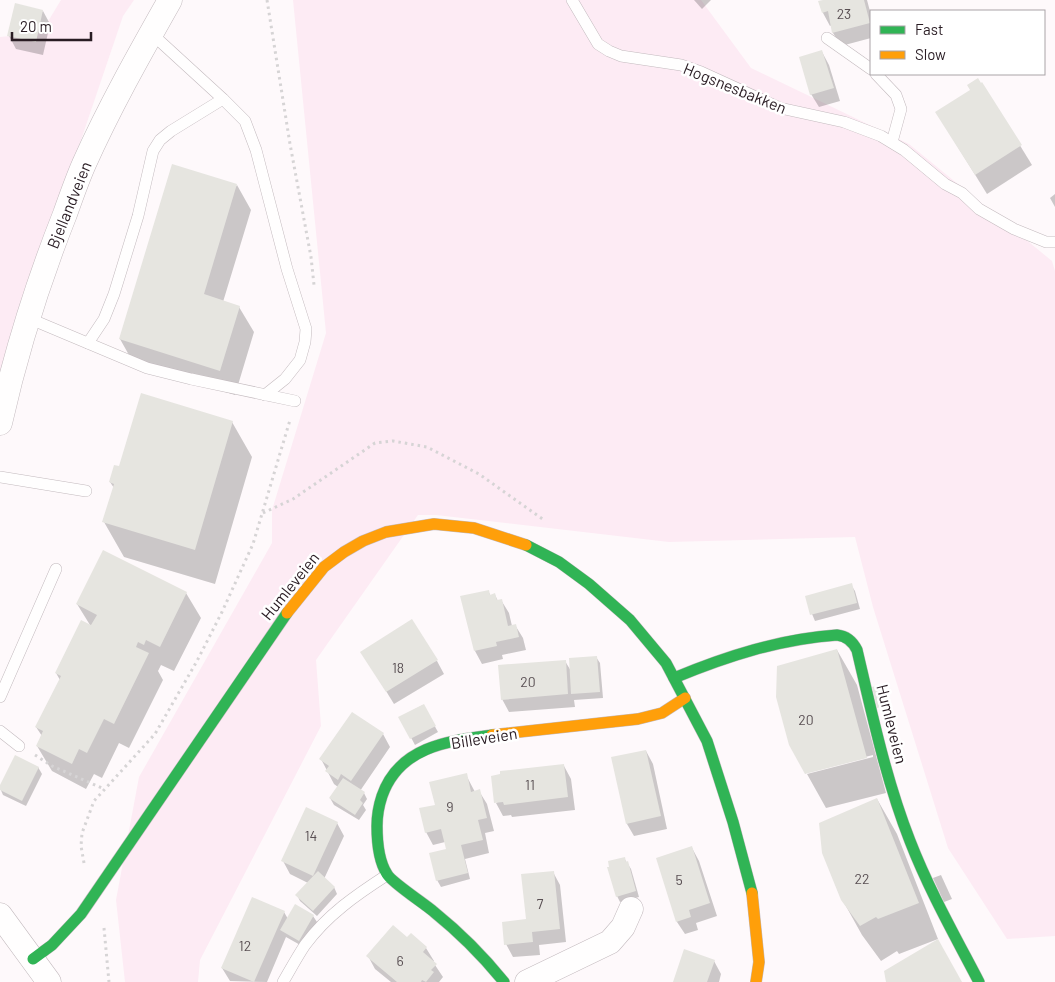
<svg xmlns="http://www.w3.org/2000/svg" width="1055" height="982" viewBox="0 0 1055 982" font-family="Barlow,sans-serif">
<style>
.green{fill:#fdebf4}
.shadow{fill:#0003}
.building{fill:#e6e5e0}
.lines{fill:none;stroke-linecap:round;stroke-linejoin:round}
.lane-casing{stroke:#c3babe;stroke-width:12}
.street-casing{stroke:#c3babe;stroke-width:25}
.fast-casing{stroke:#c3babe;stroke-width:12}
.slow-casing{stroke:#c3babe;stroke-width:12}
.path{stroke:#d6d4d5;stroke-width:3;stroke-dasharray:2.5 4;stroke-linecap:butt}
.lane{stroke:#fffefe;stroke-width:11}
.street{stroke:#fffefe;stroke-width:24}
.fast{stroke:#30b455;stroke-width:11}
.slow{stroke:#ff9f0a;stroke-width:11}
.labels{text-anchor:middle;stroke-width:5;stroke-linejoin:round;paint-order:stroke}
.number-label{font-size:14px;fill:#584e52}
.street-label{font-size:16px;fill:#291c23;stroke:#fff}
</style>
<rect width="100%" height="100%" fill="#fef9fb"/>
<g class="green">
<path d="M61 0H134L123 16 0 379V37L41 33Z"/>
<path d="M293 0H701L751 68 909 144 1052 261 1055 271V936L1007 939 948 848 873 607 855 537 669 542 436 515H418L316 660 321 726 200 960 198 982H125L116 900 139 777 272 543V510L326 333Z"/>
</g>
<g class="shadow">
<path d="M694 0H711L702 9Z"/>
<path d="M826 0H867L871 15V38L841 46 833 33 832 25 830 26 823 13 820 2Z"/>
<path d="M43 11 50 24 43 55 16 49 9 36Z"/>
<path d="M822 52 829 65 840 101 819 107 811 94Z"/>
<path d="M982 84 1032 165 987 194 948 131Z"/>
<path d="M237 185 251 210 223 302 239 307 254 332 235 395 134 364 120 339Z"/>
<path d="M1055 194V207L1050 198Z"/>
<path d="M232 422 252 457 215 584 124 557 104 522 114 488 110 482 120 468Z"/>
<path d="M851 585 855 591 860 609 815 621 812 614Z"/>
<path d="M488 591 491 596 495 595 498 601 501 600 509 613 512 626 515 625 523 638 526 650 502 655 503 659 482 664 475 651Z"/>
<path d="M186 593 201 618 174 671 161 665 158 671 163 680 129 748 119 743 102 778 94 774 86 789 52 771 37 746 42 736 36 727 60 680 56 673 90 625 77 604Z"/>
<path d="M837 650 857 685 886 793 826 808 807 774 873 757V755L806 772V774L790 744Z"/>
<path d="M596 657 600 663 603 698 574 700 575 707 509 712 502 699 565 661 571 671Z"/>
<path d="M437 661 444 674 394 704 370 665Z"/>
<path d="M882 686 885 692 890 711 882 713Z"/>
<path d="M423 705 438 732 415 745 400 717Z"/>
<path d="M383 734 390 747 360 791 364 793 367 799 363 805 366 810 359 820 334 805 330 798 338 787 334 784 321 759Z"/>
<path d="M646 751 653 764 667 829 634 836 627 824Z"/>
<path d="M564 766 571 779 575 810 512 817 511 815 503 816 496 803Z"/>
<path d="M38 767 42 774 26 806 3 795 0 788Z"/>
<path d="M466 775 475 792 479 791 487 804 494 831 485 833 489 853 465 859 470 879 441 887 437 880 448 850 445 842 433 845 426 832 436 805Z"/>
<path d="M877 799 897 834 938 939 899 954 897 951 881 961 862 935 842 899Z"/>
<path d="M337 823 344 836 324 879 334 887 337 894 317 916 300 901 297 895 308 883 290 874 283 861Z"/>
<path d="M692 848 699 861 717 916 696 923 698 930 685 934 677 922Z"/>
<path d="M624 858 631 869 639 897 620 902 617 896Z"/>
<path d="M553 872 560 885 566 942 539 945 540 955 513 957 506 944 527 920Z"/>
<path d="M941 875 952 899 944 902 933 878Z"/>
<path d="M284 912 288 919 313 916 317 922 302 946 286 937 267 982 230 981 222 968Z"/>
<path d="M407 939 426 948 434 961 433 962 443 977 439 982H391L375 969 368 956Z"/>
<path d="M714 961 721 974 719 982H674Z"/>
</g>
<g class="building">
<path d="M823 0H864L870 23 832 33 828 11 822 13 818 1Z"/>
<path d="M15 3 43 10 36 42 7 36Z"/>
<path d="M822 50 834 88 810 95 799 57Z"/>
<path d="M978 78 981 83 982 82 1022 145 975 175 935 112 970 90 967 85Z"/>
<path d="M172 164 237 184 204 294 240 306 220 371 119 339Z"/>
<path d="M141 393 233 421 195 550 102 522 114 484 109 482 114 465 119 466Z"/>
<path d="M103 550 187 592 160 647 146 640 144 645 138 642 136 647 149 653 114 724 104 719 87 753 79 749 72 764 36 746 43 731 35 727 61 676 55 673 81 620 91 625 97 615 76 604Z"/>
<path d="M852 583 857 603 810 615 805 596Z"/>
<path d="M489 590 490 595 495 593 497 600 502 599 508 626 516 624 519 637 496 642 497 646 474 651 460 596Z"/>
<path d="M412 619 438 660 386 692 360 652Z"/>
<path d="M837 649 867 758 805 774 789 745 776 697 777 666Z"/>
<path d="M597 656 600 692 571 694 569 658Z"/>
<path d="M566 660 568 694 501 700 498 665Z"/>
<path d="M882 684 888 705 877 708 872 687Z"/>
<path d="M424 704 436 726 410 739 398 717Z"/>
<path d="M352 712 384 733 351 781 341 774 338 780 325 771 329 766 319 759Z"/>
<path d="M646 750 661 816 626 824 611 757Z"/>
<path d="M15 755 39 767 22 801 0 790V785Z"/>
<path d="M564 764 568 797 504 805 503 802 494 803 491 776 500 774V771Z"/>
<path d="M467 773 471 792 480 789 487 818 478 820 483 840 461 845 468 873 436 881 429 853 446 849 441 829 425 833 419 808 435 805 429 782Z"/>
<path d="M343 778 365 792 360 800 363 803 355 815 329 798Z"/>
<path d="M877 798 919 903 878 919 876 917 860 926 841 900 822 853 819 823Z"/>
<path d="M306 807 338 822 313 876 281 861Z"/>
<path d="M692 846 710 903 689 910 691 917 676 922 656 858Z"/>
<path d="M625 857 626 862 628 861 636 891 616 897 607 867H609L608 861Z"/>
<path d="M318 871 335 887 313 911 295 895Z"/>
<path d="M554 871 560 929 532 932 533 942 504 945 502 922 526 919 521 874Z"/>
<path d="M252 897 285 911 254 982 221 968Z"/>
<path d="M295 904 314 915 299 941 280 930Z"/>
<path d="M393 925 407 937 411 933 427 947 423 952 437 964 431 970 434 972 426 982 422 980 421 982H397L366 956Z"/>
<path d="M938 939 962 982H886L884 971Z"/>
<path d="M684 949 715 960 707 982H673Z"/>
</g>
<g class="lines">
<defs>
<g id="lane">
<path d="M572 0 598 44 609 51 621 56 681 65 701 72 780 108 844 122 881 136 904 150 945 184 962 193 979 209 1014 229 1046 242H1055"/>
<path d="M152 34 223 99 245 121 256 150 287 269 306 329 305 342 300 360 285 379 265 395"/>
<path d="M827 38 871 69"/>
<path d="M876 74 896 95 901 109 892 142"/>
<path d="M28 318 147 368 191 379 295 401"/>
<path d="M88 343 104 319 114 294 138 216 153 151 160 140 171 131 223 99"/>
<path d="M0 477 86 491"/>
<path d="M0 697 56 569"/>
<path d="M0 731 19 746"/>
<path d="M283 982C290 970 297 957 305 945 327 915 356 895 387 875"/>
</g>
<g id="street">
<path d="M0 423C16 352 38 282 65 214 71 197 77 180 84 164 109 108 140 53 170 0"/>
<path d="M0 915 49 982"/>
<path d="M527 982 610 942 623 927 631 909"/>
</g>
<g id="fast">
<path d="M526 545 559 562 589 584 630 620 666 663 707 741 733 822 752 893"/>
<path d="M674 678C727 656 780 639 837 635 847 636 853 642 857 650 872 714 886 780 910 841 929 890 955 936 979 982"/>
<path d="M492 735C447 741 399 747 382 796 379 805 377 816 377 826 377 841 378 860 387 874 391 882 425 904 434 912 460 933 483 956 504 982"/>
<path d="M33 959 52 945 81 914 287 613"/>
</g>
<g id="slow">
<path d="M287 613 324 567 344 552 363 541 386 532 434 524 474 528 526 545"/>
<path d="M492 735 638 719 662 713 685 698"/>
<path d="M752 893 759 962 756 982"/>
</g>
</defs>
<use href="#lane" class="lane-casing"/>
<use href="#street" class="street-casing"/>
<use href="#fast" class="fast-casing"/>
<use href="#slow" class="slow-casing"/>
<g class="path">
<path d="M267 0 290 144 311 257 314 285"/>
<path d="M263 513 293 499 375 443 393 441 427 447 479 474 544 520"/>
<path d="M35 755 52 766 104 789"/>
<path d="M84 863 81 846 82 833 94 801 155 734 197 661 222 612 253 544 290 420"/>
<path d="M104 928 109 982"/>
</g>
<use href="#lane" class="lane"/>
<use href="#street" class="street"/>
<use href="#fast" class="fast"/>
<use href="#slow" class="slow"/>
</g>
<g class="labels">
<g class="number-label">
<text x="844" y="19">23</text>
<text x="398" y="673">18</text>
<text x="528" y="687">20</text>
<text x="806" y="725">20</text>
<text x="530" y="790">11</text>
<text x="450" y="812">9</text>
<text x="311" y="841">14</text>
<text x="862" y="884">22</text>
<text x="679" y="885">5</text>
<text x="540" y="909">7</text>
<text x="245" y="951">12</text>
<text x="400" y="966">6</text>
</g>
<g class="street-label">
<text transform="translate(735 88) rotate(22)" y="6">Hogsnesbakken</text>
<text transform="translate(69 205) rotate(-68)" y="6">Bjellandveien</text>
<text transform="translate(290 586) rotate(-51)" y="6">Humleveien</text>
<text transform="translate(892 724) rotate(76)" y="6">Humleveien</text>
<text transform="translate(484 738) rotate(-9)" y="6">Billeveien</text>
</g>
</g>
<rect x="870" y="10" width="175" height="65" fill="#ffffff" stroke="#a9a4a7"/>
<rect x="880" y="26" width="25" height="8" fill="#30b455" stroke="#a9a4a7"/>
<text x="915" y="35" font-size="15" fill="#291c23">Fast</text>
<rect x="880" y="51" width="25" height="8" fill="#ff9f0a" stroke="#a9a4a7"/>
<text x="915" y="60" font-size="15" fill="#291c23">Slow</text>
<path d="M12 32v8h79v-8" fill="none" stroke="#291c23" stroke-width="2.5"/>
<text x="20" y="32" font-size="15" fill="#291c23" stroke="#ffffff" stroke-width="4" paint-order="stroke">20 m</text>
</svg>
